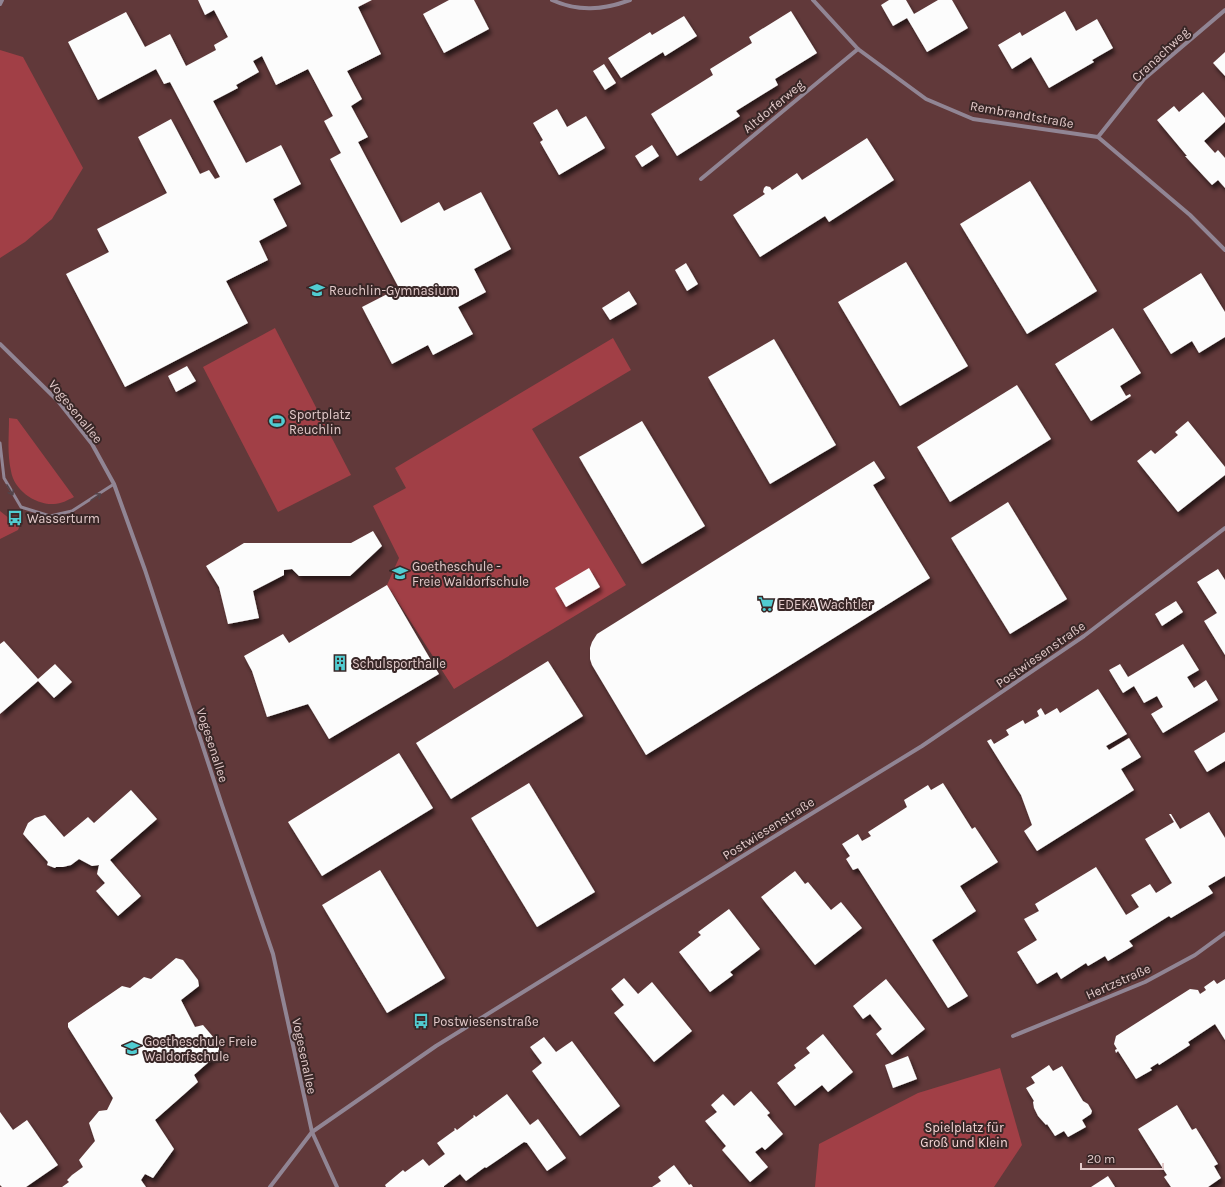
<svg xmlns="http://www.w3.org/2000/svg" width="1225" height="1187" viewBox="0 0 1225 1187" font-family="Karla,sans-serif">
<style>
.green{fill:#a13f46}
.building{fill:#fcfcfc;filter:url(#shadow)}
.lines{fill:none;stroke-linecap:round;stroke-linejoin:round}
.lane{stroke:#918594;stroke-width:3}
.street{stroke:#918594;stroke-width:4}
.oneway{stroke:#534348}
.labels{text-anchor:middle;stroke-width:4;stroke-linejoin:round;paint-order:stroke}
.street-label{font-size:13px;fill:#e3caca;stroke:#392727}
.poi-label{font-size:13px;fill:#e3caca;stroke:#392727;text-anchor:start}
.park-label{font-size:13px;fill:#f5d5d5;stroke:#392727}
</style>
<defs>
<filter id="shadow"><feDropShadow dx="2.5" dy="4.5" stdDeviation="2" flood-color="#0009"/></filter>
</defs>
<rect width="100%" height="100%" fill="#61393a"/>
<g class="green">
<path d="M0 50 23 57 83 168 52 219 25 242 0 258Z"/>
<path d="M275 328 351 475 278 512 203 367Z"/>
<path d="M613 338 631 370 532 429 626 585 454 689 387 585 399 558 373 506 406 488 395 468Z"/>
<path d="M9 418 17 419 74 497C68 500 61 504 54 504 35 505 14 490 11 471 7 454 9 436 9 418Z"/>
<path d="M0 511 10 519 20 525 18 530 0 539Z"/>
<path d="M1000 1068 1022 1145 994 1187H815L819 1144 918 1093Z"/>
</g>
<g class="building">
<path d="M198 0H372L358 7 381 54 347 71 362 99 351 106 368 137 358 142 401 223 439 202 444 211 481 192 511 249 474 269 486 292 458 307 473 334 433 355 428 345 392 364 362 307 399 288 330 159 341 153 324 121 333 116 308 69 276 85 262 56 253 61 259 72 236 85 238 88 213 101 246 163 281 145 301 184 273 199 287 226 259 241 268 260 226 281 248 323 125 387 66 274 109 252 97 229 167 193 138 137 171 119 200 174 209 170 215 179 220 177 170 82 164 84 156 69 98 100 68 42 126 12 145 47 170 34 186 66 216 50 214 45 228 37 214 10 205 15Z"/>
<path d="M449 0H474L489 29 444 53 423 14Z"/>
<path d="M889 0H906L914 14 938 0H952L968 28 927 52 907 18 893 26 881 5Z"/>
<path d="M791 11 817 53 775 79 778 85 736 111 740 116 677 156 651 114 713 75 710 69 752 43 749 37Z"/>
<path d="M1065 11 1076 31 1097 19 1113 48 1092 60 1094 62 1049 88 1031 57 1012 69 998 45 1020 32 1022 36Z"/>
<path d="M684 16 697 36 665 56 663 52 621 78 608 58 650 32 652 35Z"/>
<path d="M1225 52V76L1213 63Z"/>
<path d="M604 64 616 83 605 90 593 71Z"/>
<path d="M1203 92 1225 118V122L1204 141 1215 153 1218 150 1225 158V188L1218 180 1212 185 1185 156H1187L1157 120 1174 106 1179 112Z"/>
<path d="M557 109 567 127 586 116 605 148 559 175 540 142 543 140 533 123Z"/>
<path d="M867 138 894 180 829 222 825 216 760 257 733 215 765 194 763 192 764 188 766 186 770 187 772 190 797 173 802 180Z"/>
<path d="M652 145 659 156 642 167 635 156Z"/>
<path d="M1030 181 1097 291 1027 334 960 224Z"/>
<path d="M906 262 968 366 900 406 838 302Z"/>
<path d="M686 263 698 284 687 291 675 270Z"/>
<path d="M1201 273 1225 312V337L1199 353 1192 341 1171 354 1143 309Z"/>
<path d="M629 291 637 304 610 320 602 308Z"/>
<path d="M1113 328 1141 373 1120 386 1126 396 1130 394 1131 396 1091 421 1055 364Z"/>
<path d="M774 339 836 445 770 484 708 377Z"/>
<path d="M187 366 196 381 176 392 168 376Z"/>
<path d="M1017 385 1051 439 950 502 917 447Z"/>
<path d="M642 421 705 526 642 564 579 457Z"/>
<path d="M1188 421 1225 467V475L1178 512 1137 461 1151 450 1155 454 1178 435 1175 432Z"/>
<path d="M874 461 885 478 873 485 930 578 646 755 592 665 590 659V648L592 642 597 634Z"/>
<path d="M1008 502 1067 599 1010 634 951 538Z"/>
<path d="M373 531 382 546 350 576H299L292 569 284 570V575L253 591 259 618 228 624 219 587 206 566 244 543H351Z"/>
<path d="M589 568 600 587 566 607 555 588Z"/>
<path d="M1218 569 1225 580V655L1204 621 1217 613 1197 582Z"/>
<path d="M387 585 439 674 329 739 308 704 267 717 252 671 244 656 283 634 289 643Z"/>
<path d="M1176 601 1183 612 1162 626 1155 614Z"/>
<path d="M4 641 38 679 55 664 72 682 54 698 38 681 0 714V644Z"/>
<path d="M1183 644 1199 670 1187 677 1194 688 1206 680 1218 700 1163 733 1151 714 1163 707 1157 696 1144 703 1134 686 1123 693 1109 670 1120 664 1128 677Z"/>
<path d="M548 661 583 716 451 799 416 743Z"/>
<path d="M1098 689 1127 734 1106 746 1109 750 1129 738 1141 757 1121 769 1134 790 1037 851 1024 831 1032 825 1021 795 987 741 991 739 994 744 1009 735 1006 730 1023 720 1025 724 1039 716 1037 711 1041 708 1045 715 1057 708 1060 713Z"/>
<path d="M1225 732V761L1207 772 1194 751Z"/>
<path d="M399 753 433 808 322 876 288 822Z"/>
<path d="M529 783 595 892 537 927 471 818Z"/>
<path d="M943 783 972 829 975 827 998 862 960 886 976 911 932 940 968 996 948 1008 858 868 853 870 846 859 850 856 842 844 858 834 862 841 871 836 868 832 907 807 904 800 928 785 931 790Z"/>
<path d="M131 790 157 819 110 860 141 896 118 916 96 891 105 883 97 874 99 865 92 866 79 859 71 865 63 867H56L55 868 47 865 48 862 23 834 28 823 35 818 45 815 64 837 88 817 94 823Z"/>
<path d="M1209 812 1225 838V876L1208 886 1213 893 1171 918 1169 916 1129 941 1133 946 1108 961 1105 956 1088 966 1086 963 1061 979 1057 972 1037 984 1017 952 1037 940 1024 919 1039 911 1035 904 1096 867 1126 915 1139 907 1131 895 1150 884 1156 893 1172 883 1145 839 1174 822 1169 814H1171L1180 829Z"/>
<path d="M380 870 445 978 387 1013 322 905Z"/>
<path d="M795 871 805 884 808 882 831 910 841 902 862 928 815 965 761 897Z"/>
<path d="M729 909 760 949 730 972 733 975 710 992 679 952 701 935 698 932Z"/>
<path d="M176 958 183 960 198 980 199 986 181 1000 195 1027 203 1025 219 1044V1053L194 1075 198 1082 155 1120 174 1149 153 1178 145 1174 141 1180 146 1187H62L69 1182 67 1180 72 1175 83 1167 79 1160 95 1141 89 1123 99 1111 107 1110 113 1098 68 1027V1023L122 986 130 988 144 977 151 979Z"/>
<path d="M624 978 638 994 652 982 692 1031 654 1062 614 1013 624 1005 611 989Z"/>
<path d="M886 979 925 1029 892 1055 876 1034 882 1029 870 1014 863 1019 853 1006Z"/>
<path d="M1225 979V1040L1215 1024 1188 1042 1190 1045 1159 1065 1158 1063 1150 1068 1152 1070 1136 1079 1118 1051 1116 1053 1115 1050 1117 1049 1114 1044 1116 1036 1190 989 1198 990 1200 994 1206 990 1204 987 1214 980 1217 984Z"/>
<path d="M823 1034 853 1072 828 1092 822 1085 795 1106 777 1083 796 1068 794 1065 810 1053 806 1048Z"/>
<path d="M544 1037 556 1052 572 1041 620 1106 580 1136 532 1071 542 1063 530 1047Z"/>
<path d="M908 1056 917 1079 893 1088 885 1065Z"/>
<path d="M1049 1065 1053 1071 1062 1066 1083 1101 1088 1104 1092 1111 1091 1114 1082 1120 1086 1127 1068 1137 1064 1131 1055 1136 1047 1124 1046 1125 1038 1116 1034 1108 1033 1102 1034 1101 1026 1088 1035 1083 1031 1077Z"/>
<path d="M751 1091 770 1113 767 1115 783 1134 765 1150 762 1147 755 1152 768 1167 750 1182 722 1150 726 1146 705 1121 717 1112 711 1105 723 1094 734 1106Z"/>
<path d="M507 1094 530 1125 538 1119 566 1158 547 1171 527 1143 524 1142 486 1168 485 1167 466 1181 460 1174 444 1186V1187H386L385 1185 403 1170 405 1172 423 1159 429 1166 445 1154 437 1143 455 1130 454 1129 455 1128 457 1130 474 1117 473 1116 474 1115 476 1117Z"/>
<path d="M1177 1105 1192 1130 1196 1128 1218 1164 1214 1166 1221 1178 1208 1187H1171L1164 1177 1167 1175 1138 1129Z"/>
<path d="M0 1112 13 1130 27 1120 58 1165 26 1187H2L0 1185Z"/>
<path d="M674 1165 689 1185 691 1184 693 1187H652L661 1181 658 1177Z"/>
<path d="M1108 1176 1115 1187H1091Z"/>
</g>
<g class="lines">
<path class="lane" d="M0 443 4 478 21 507 50 516 72 511 114 484"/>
<g class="street">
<path d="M552 0C578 12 603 10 630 0"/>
<path d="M813 0 858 49 926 99 973 119 1098 137 1190 215 1225 250"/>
<path d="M0 4 2 0"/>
<path d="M1098 137 1144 79 1225 10"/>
<path d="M701 179 858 49"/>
<path d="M0 344 58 401 92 444 114 484 145 570 222 805 273 954 312 1132 337 1187"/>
<path d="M1013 1036 1145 982 1195 955 1225 933"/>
<path d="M270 1187 312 1132 436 1046 793 825 922 746 1084 636 1225 528"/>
</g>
</g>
<defs><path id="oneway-shaft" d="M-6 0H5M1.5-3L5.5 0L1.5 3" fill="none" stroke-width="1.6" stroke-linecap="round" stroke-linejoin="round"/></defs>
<g class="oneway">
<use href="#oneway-shaft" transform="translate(10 490) rotate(59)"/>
<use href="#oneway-shaft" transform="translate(96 497) rotate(-34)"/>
</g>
<defs>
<symbol id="school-bare" viewBox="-9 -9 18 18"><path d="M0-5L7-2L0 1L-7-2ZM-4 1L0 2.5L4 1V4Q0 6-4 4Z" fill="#51ccd1" stroke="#392727" stroke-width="2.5" paint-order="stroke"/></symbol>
<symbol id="stadium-bare" viewBox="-9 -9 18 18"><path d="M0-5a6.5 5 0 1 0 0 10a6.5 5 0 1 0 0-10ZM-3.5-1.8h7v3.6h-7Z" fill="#51ccd1" stroke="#392727" stroke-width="2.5" paint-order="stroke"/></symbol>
<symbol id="bus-bare" viewBox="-9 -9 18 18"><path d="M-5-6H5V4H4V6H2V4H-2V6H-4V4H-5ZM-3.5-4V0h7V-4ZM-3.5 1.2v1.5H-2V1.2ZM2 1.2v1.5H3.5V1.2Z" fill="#51ccd1" stroke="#392727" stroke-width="2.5" paint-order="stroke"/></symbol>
<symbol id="supermarket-bare" viewBox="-9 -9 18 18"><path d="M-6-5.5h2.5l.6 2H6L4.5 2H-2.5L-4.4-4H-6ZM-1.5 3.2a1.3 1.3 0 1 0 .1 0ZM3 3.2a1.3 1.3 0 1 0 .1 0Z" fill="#51ccd1" stroke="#392727" stroke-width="2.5" paint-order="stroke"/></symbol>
<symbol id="building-bare" viewBox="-9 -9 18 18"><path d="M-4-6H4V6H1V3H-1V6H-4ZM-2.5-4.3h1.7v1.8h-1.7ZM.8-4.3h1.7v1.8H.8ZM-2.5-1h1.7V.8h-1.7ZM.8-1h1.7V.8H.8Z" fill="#51ccd1" stroke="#392727" stroke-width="2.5" paint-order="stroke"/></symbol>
</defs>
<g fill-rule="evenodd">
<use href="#school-bare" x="306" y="279" width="22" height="22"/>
<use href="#stadium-bare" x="266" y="410" width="22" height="22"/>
<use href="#bus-bare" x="4" y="507" width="22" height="22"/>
<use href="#school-bare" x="389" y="562" width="22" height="22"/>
<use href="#supermarket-bare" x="755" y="593" width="22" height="22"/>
<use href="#building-bare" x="329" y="652" width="22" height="22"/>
<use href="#bus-bare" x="410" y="1010" width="22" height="22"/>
<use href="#school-bare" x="121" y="1037" width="22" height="22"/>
</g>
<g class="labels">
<g class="street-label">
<text transform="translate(1160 54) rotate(-43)" y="5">Cranachweg</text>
<text transform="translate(773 106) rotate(-40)" y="5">Altdorferweg</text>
<text transform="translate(1022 114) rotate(10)" y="5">Rembrandtstraße</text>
<text transform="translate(76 411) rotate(51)" y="5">Vogesenallee</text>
<text transform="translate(1040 654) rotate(-35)" y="5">Postwiesenstraße</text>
<text transform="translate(213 745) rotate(72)" y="5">Vogesenallee</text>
<text transform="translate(768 828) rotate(-32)" y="5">Postwiesenstraße</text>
<text transform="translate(1118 981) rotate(-24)" y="5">Hertzstraße</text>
<text transform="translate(305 1056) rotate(78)" y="5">Vogesenallee</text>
</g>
<g class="poi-label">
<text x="329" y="295">Reuchlin-Gymnasium</text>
<text x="289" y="419">Sportplatz<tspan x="289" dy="15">Reuchlin</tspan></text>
<text x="27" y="523">Wasserturm</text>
<text x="412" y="571">Goetheschule -<tspan x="412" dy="15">Freie Waldorfschule</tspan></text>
<text x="778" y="609">EDEKA Wachtler</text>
<text x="352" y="668">Schulsporthalle</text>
<text x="433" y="1026">Postwiesenstraße</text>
<text x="144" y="1046">Goetheschule Freie<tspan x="144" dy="15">Waldorfschule</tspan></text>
</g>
<g class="park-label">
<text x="964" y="1132">Spielplatz für<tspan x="964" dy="15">Groß und Klein</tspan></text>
</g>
</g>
<path d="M1081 1163v6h82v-6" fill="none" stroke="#e3caca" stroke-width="2"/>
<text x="1087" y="1163" font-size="12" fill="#e3caca" stroke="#392727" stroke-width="3" paint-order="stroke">20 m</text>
</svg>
